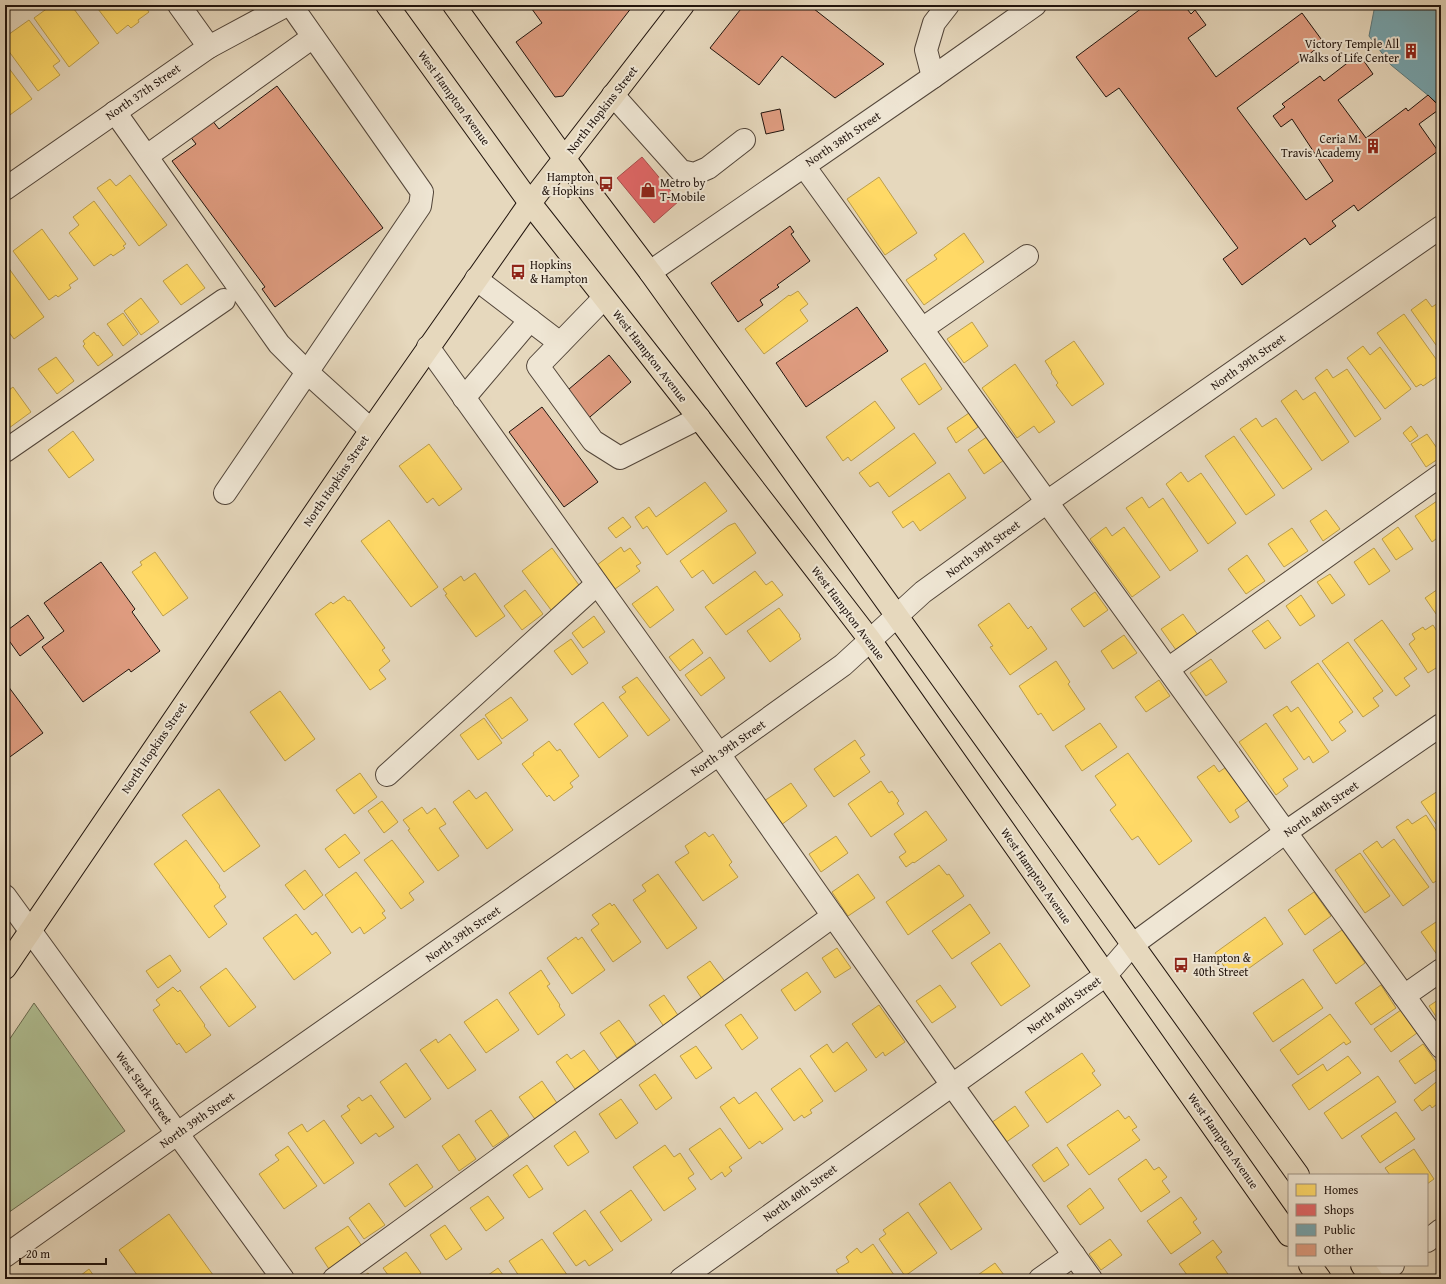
<svg xmlns="http://www.w3.org/2000/svg" width="1446" height="1284" viewBox="0 0 1446 1284" font-family="'Gentium Book Plus',serif">
<style>
.green{fill:#b0c094;stroke:#686a50}
.homes{fill:#ffd966;stroke:#bc9e4b}
.shops{fill:#e06666;stroke:#a74d4b}
.public{fill:#76a5af;stroke:#5c7a7e}
.building{fill:#df9c80;stroke:#21140d}
.lines{fill:none;stroke-linecap:round;stroke-linejoin:round}
.minor-casing{stroke:#524539;stroke-width:24}
.major-casing{stroke:#21140d;stroke-width:24}
.minor{stroke:#efe6d4;stroke-width:22}
.major{stroke:#e6d8bd;stroke-width:22}
.labels{text-anchor:middle;stroke-width:4;stroke-linejoin:round;paint-order:stroke}
.poi-label{font-size:12px;fill:#21140d;stroke:#efe6d4;text-anchor:end}
.street-label{font-size:12px;fill:#21140d;stroke:#efe6d4}
</style>
<rect width="100%" height="100%" fill="#e6d8bd"/>
<filter id="stains"><feTurbulence type="fractalNoise" baseFrequency=".005" numOctaves="4"/><feColorMatrix values="0 0 0 0 .2 0 0 0 0 .09 0 0 0 0 .02 0 0 0 .5 -.17"/></filter>
<radialGradient id="worn" r=".72"><stop offset=".6" stop-color="#630" stop-opacity="0"/><stop offset="1" stop-color="#630" stop-opacity=".3"/></radialGradient>
<path class="green" d="M34 1003 125 1131 5 1215V1046Z"/>
<g class="homes">
<path d="M52 5H71L99 43 69 67 34 18Z"/>
<path d="M95 5H144L149 12 138 20 139 22 131 28 128 25 117 34Z"/>
<path d="M29 20 60 61 53 66 60 75 38 91 5 46V37Z"/>
<path d="M5 63 32 99 7 117 5 115Z"/>
<path d="M130 175 167 225 139 246 97 188 110 179 116 186Z"/>
<path d="M879 177 917 233 885 255 847 199Z"/>
<path d="M94 201 126 244 123 246 125 248 113 256 111 254 94 266 69 233 79 225 73 217Z"/>
<path d="M42 229 78 279 69 285 71 288 58 297 56 295 49 300 13 251Z"/>
<path d="M964 233 984 262 924 305 906 280 937 259 934 255Z"/>
<path d="M5 263 44 317 14 339 5 327Z"/>
<path d="M187 264 205 288 181 305 163 281Z"/>
<path d="M798 291 808 304 800 310 808 321 764 354 745 329 789 295 790 296Z"/>
<path d="M141 298 159 322 141 335 124 311Z"/>
<path d="M1426 299 1432 307 1441 301V352L1411 310Z"/>
<path d="M123 313 138 334 123 346 107 324Z"/>
<path d="M1404 314 1441 366V374L1423 386 1421 384 1416 387 1377 333Z"/>
<path d="M972 322 988 346 964 363 947 339Z"/>
<path d="M94 332 97 336 98 335 113 355 98 366 83 346 85 344 83 341Z"/>
<path d="M1074 341 1104 384 1072 406 1056 385 1058 383 1051 373 1052 372 1045 361Z"/>
<path d="M1363 346 1370 355 1380 347 1411 389 1385 409 1347 358Z"/>
<path d="M56 357 74 381 57 394 38 369Z"/>
<path d="M925 363 942 389 919 405 901 379Z"/>
<path d="M1015 364 1055 422 1039 433 1034 426 1017 438 982 388Z"/>
<path d="M1327 369 1333 378 1347 369 1381 419 1355 437 1315 378Z"/>
<path d="M13 387 31 412 9 428 5 422V393Z"/>
<path d="M1296 390 1303 400 1315 392 1349 442 1322 461 1281 401Z"/>
<path d="M875 401 895 428 851 461 848 457 843 461 826 437Z"/>
<path d="M969 413 978 427 956 443 947 428Z"/>
<path d="M1256 418 1262 427 1276 418 1312 469 1283 489 1240 429Z"/>
<path d="M1411 426 1418 436 1410 442 1403 433Z"/>
<path d="M73 431 94 460 69 478 48 450Z"/>
<path d="M914 433 936 463 889 497 878 482 870 487 859 473Z"/>
<path d="M991 434 1007 458 984 474 968 450Z"/>
<path d="M1427 434 1441 454V457L1426 467 1411 444Z"/>
<path d="M1234 436 1275 495 1246 515 1205 456Z"/>
<path d="M429 444 462 489 439 506 433 498 427 503 399 466Z"/>
<path d="M1181 472 1188 482 1201 473 1236 523 1208 544 1166 484Z"/>
<path d="M949 473 966 498 920 531 913 521 903 528 892 512Z"/>
<path d="M705 482 727 511 667 555 647 526 643 529 635 517 649 507 656 517Z"/>
<path d="M1142 497 1149 508 1163 498 1198 551 1170 571 1126 508Z"/>
<path d="M1437 501 1441 507V535L1432 542 1415 516Z"/>
<path d="M1326 510 1340 529 1323 541 1310 521Z"/>
<path d="M623 517 631 527 616 538 608 528Z"/>
<path d="M389 520 438 587 411 607 361 541Z"/>
<path d="M735 523 756 553 713 584 703 570 692 578 680 561 728 526Z"/>
<path d="M1106 527 1112 536 1124 527 1160 577 1132 597 1090 539Z"/>
<path d="M1398 527 1413 549 1396 560 1382 539Z"/>
<path d="M1292 528 1308 551 1284 567 1268 544Z"/>
<path d="M621 547 624 552 630 548 641 563 636 566 640 571 615 589 597 565Z"/>
<path d="M552 548 584 592 554 614 522 571Z"/>
<path d="M1374 548 1390 571 1369 585 1354 562Z"/>
<path d="M155 552 188 598 163 616 132 572 142 565 140 562Z"/>
<path d="M1247 555 1265 581 1246 594 1228 569Z"/>
<path d="M755 571 766 585 772 581 783 595 726 635 705 607Z"/>
<path d="M475 573 505 616 476 637 445 595 447 594 443 589 461 576 464 581Z"/>
<path d="M1330 574 1345 595 1332 604 1317 582Z"/>
<path d="M657 586 674 610 650 628 632 604Z"/>
<path d="M1441 587V621L1425 598Z"/>
<path d="M525 590 543 614 522 630 504 606Z"/>
<path d="M1095 592 1108 610 1084 627 1071 609Z"/>
<path d="M1301 595 1315 616 1300 626 1286 606Z"/>
<path d="M344 596 348 601 350 600 385 648 382 650 390 661 379 670 386 679 370 690 315 614 331 602 333 604Z"/>
<path d="M1009 603 1028 629 1031 626 1047 649 1010 675 990 647 993 646 978 625Z"/>
<path d="M779 608 800 635 799 636 801 639 770 662 747 631Z"/>
<path d="M1183 614 1198 635 1176 650 1161 629Z"/>
<path d="M594 616 605 632 583 648 572 633Z"/>
<path d="M1268 620 1281 638 1265 649 1252 631Z"/>
<path d="M1382 620 1417 669 1404 678 1410 686 1396 696 1354 640Z"/>
<path d="M1433 625 1441 638 1440 674 1436 668 1428 673 1409 644 1415 639 1412 634 1423 627 1425 630Z"/>
<path d="M1124 635 1137 653 1113 669 1101 651Z"/>
<path d="M571 639 588 663 572 675 554 651Z"/>
<path d="M693 639 703 653 680 671 669 657Z"/>
<path d="M1348 642 1383 691 1373 698 1379 706 1363 717 1322 661Z"/>
<path d="M710 657 725 678 701 696 685 675Z"/>
<path d="M1211 659 1227 682 1206 696 1190 673Z"/>
<path d="M1056 661 1070 682 1068 684 1085 709 1053 731 1041 713 1038 715 1019 686Z"/>
<path d="M1318 663 1353 712 1339 722 1346 731 1332 741 1291 682Z"/>
<path d="M637 677 670 720 648 736 619 697 626 692 622 687Z"/>
<path d="M1159 680 1170 696 1146 712 1135 697Z"/>
<path d="M280 691 315 739 285 761 250 712Z"/>
<path d="M511 697 528 720 502 739 485 715Z"/>
<path d="M603 702 628 736 599 758 574 724Z"/>
<path d="M1287 706 1291 712 1298 707 1329 752 1313 763 1309 756 1304 760 1273 715Z"/>
<path d="M484 718 502 743 478 760 460 735Z"/>
<path d="M1100 723 1117 747 1082 771 1065 746Z"/>
<path d="M1266 723 1298 769 1283 779 1288 786 1276 795 1239 742Z"/>
<path d="M855 740 865 755 860 758 870 772 834 797 814 769Z"/>
<path d="M549 741 557 751 560 749 579 776 570 783 573 787 554 801 549 795 547 797 522 764 534 755 533 753Z"/>
<path d="M1128 753 1192 841 1159 865 1138 836 1132 840 1110 810 1116 805 1095 776Z"/>
<path d="M1214 765 1219 772 1229 765 1252 798 1235 810 1239 817 1230 823 1197 777Z"/>
<path d="M360 773 377 797 354 814 336 790Z"/>
<path d="M881 781 889 793 892 791 899 801 897 803 904 814 871 837 848 804Z"/>
<path d="M791 783 807 806 781 825 764 801Z"/>
<path d="M219 789 260 846 224 872 182 815Z"/>
<path d="M1441 789V831L1421 802Z"/>
<path d="M469 790 476 799 486 792 513 830 487 849 453 802Z"/>
<path d="M382 801 398 822 384 833 368 811Z"/>
<path d="M422 807 427 814 435 808 446 824 439 828 459 856 438 871 408 830 410 829 403 820Z"/>
<path d="M926 811 947 840 914 863 913 862 906 867 899 857 906 852 894 834Z"/>
<path d="M1426 815 1441 838V878L1433 883 1396 827 1408 819 1412 824Z"/>
<path d="M705 832 709 837 713 834 732 862 729 865 738 877 703 901 675 862 689 853 685 846Z"/>
<path d="M345 834 360 853 339 868 325 849Z"/>
<path d="M836 836 848 853 821 872 809 854Z"/>
<path d="M1394 839 1429 887 1403 906 1363 851 1377 841 1382 848Z"/>
<path d="M186 840 220 886 219 887 226 897 214 906 227 924 209 938 154 864Z"/>
<path d="M392 840 424 882 409 893 414 900 401 909 364 860Z"/>
<path d="M1360 853 1390 896 1365 913 1335 870Z"/>
<path d="M939 865 947 875 949 874 964 896 908 935 886 902Z"/>
<path d="M305 870 323 895 304 910 285 885Z"/>
<path d="M356 872 385 911 382 913 386 918 364 934 360 927 352 933 325 895Z"/>
<path d="M658 874 697 928 667 949 633 900 646 891 642 885Z"/>
<path d="M858 874 875 898 848 916 832 892Z"/>
<path d="M1314 892 1331 916 1305 935 1288 910Z"/>
<path d="M610 903 612 906 614 904 641 942 613 962 591 930 599 924 592 915Z"/>
<path d="M970 904 990 933 952 959 932 931Z"/>
<path d="M296 914 312 935 316 932 331 953 294 980 263 938Z"/>
<path d="M1265 917 1283 944 1238 976 1233 968 1228 972 1215 953Z"/>
<path d="M1439 920 1441 923V954L1438 956 1421 932Z"/>
<path d="M1342 930 1365 963 1336 984 1313 950Z"/>
<path d="M576 937 578 940 582 937 605 970 572 994 547 958Z"/>
<path d="M1000 943 1030 986 1001 1006 971 963Z"/>
<path d="M837 948 851 968 835 978 822 958Z"/>
<path d="M170 955 181 971 158 988 146 971Z"/>
<path d="M710 961 726 983 703 1000 687 977Z"/>
<path d="M226 968 256 1007 229 1027 200 987Z"/>
<path d="M541 970 550 984 547 986 560 1005 559 1006 565 1015 538 1035 509 993Z"/>
<path d="M807 972 821 992 795 1011 781 990Z"/>
<path d="M1303 979 1323 1008 1273 1042 1253 1013Z"/>
<path d="M940 985 956 1007 932 1023 916 1001Z"/>
<path d="M1381 985 1396 1008 1371 1025 1355 1003Z"/>
<path d="M173 987 178 992 180 990 205 1025 204 1026 211 1035 186 1053 179 1043 177 1045 153 1010 160 1005 156 1000Z"/>
<path d="M664 995 680 1018 665 1028 649 1005Z"/>
<path d="M1441 998V1024L1429 1006Z"/>
<path d="M497 999 519 1030 486 1053 464 1022Z"/>
<path d="M879 1005 905 1042 885 1056 883 1052 876 1058 852 1024Z"/>
<path d="M1401 1010 1417 1033 1391 1052 1374 1029Z"/>
<path d="M741 1014 758 1038 742 1050 725 1025Z"/>
<path d="M1330 1014 1351 1042 1346 1045 1344 1042 1298 1075 1280 1050Z"/>
<path d="M619 1020 636 1044 617 1058 600 1033Z"/>
<path d="M450 1034 476 1070 448 1089 420 1050 436 1039 438 1043Z"/>
<path d="M847 1042 867 1070 835 1092 810 1056 827 1044 833 1053Z"/>
<path d="M1423 1044 1440 1067 1415 1084 1399 1061Z"/>
<path d="M696 1046 712 1068 696 1079 680 1056Z"/>
<path d="M584 1050 600 1072 575 1089 556 1062 567 1054 571 1059Z"/>
<path d="M1082 1053 1095 1071 1092 1073 1101 1085 1047 1123 1025 1092Z"/>
<path d="M1348 1056 1361 1073 1309 1110 1292 1085 1323 1064 1327 1071Z"/>
<path d="M406 1063 431 1099 405 1118 380 1082Z"/>
<path d="M800 1068 823 1101 810 1110 812 1113 804 1118 802 1115 794 1121 771 1089Z"/>
<path d="M655 1074 672 1098 656 1110 639 1085Z"/>
<path d="M1378 1076 1396 1102 1342 1139 1324 1113Z"/>
<path d="M1441 1078V1101L1432 1108 1430 1105 1422 1111 1414 1100Z"/>
<path d="M542 1081 559 1106 537 1122 519 1097Z"/>
<path d="M756 1092 783 1129 762 1144 760 1141 749 1149 720 1107 734 1097 739 1104Z"/>
<path d="M371 1095 394 1127 379 1137 376 1133 361 1144 341 1116 350 1110 347 1106 359 1097 362 1101Z"/>
<path d="M621 1099 638 1123 616 1139 599 1114Z"/>
<path d="M1015 1106 1029 1126 1005 1143 991 1123Z"/>
<path d="M491 1110 509 1136 493 1147 475 1121Z"/>
<path d="M1118 1110 1125 1119 1129 1116 1137 1127 1132 1130 1140 1140 1089 1175 1067 1145Z"/>
<path d="M1396 1112 1415 1139 1380 1163 1361 1136Z"/>
<path d="M324 1120 354 1163 324 1184 288 1133 302 1124 307 1132Z"/>
<path d="M720 1128 742 1158 729 1167 732 1171 725 1177 722 1172 711 1180 689 1149Z"/>
<path d="M575 1131 589 1152 568 1166 554 1146Z"/>
<path d="M459 1134 476 1159 459 1171 442 1146Z"/>
<path d="M665 1145 674 1157 680 1153 694 1174 688 1178 696 1189 664 1211 633 1167Z"/>
<path d="M288 1146 317 1186 284 1209 259 1174 279 1160 275 1155Z"/>
<path d="M1057 1147 1069 1165 1044 1182 1032 1165Z"/>
<path d="M1414 1149 1434 1179 1427 1184V1175H1390L1385 1168Z"/>
<path d="M1146 1159 1154 1170 1159 1167 1167 1177 1162 1181 1170 1192 1141 1212 1118 1179Z"/>
<path d="M417 1164 433 1187 405 1207 389 1184Z"/>
<path d="M527 1165 543 1189 529 1198 513 1175Z"/>
<path d="M950 1182 982 1229 951 1250 919 1204Z"/>
<path d="M1090 1188 1104 1208 1080 1225 1067 1206Z"/>
<path d="M631 1190 652 1220 621 1242 600 1212Z"/>
<path d="M488 1196 504 1218 486 1231 470 1208Z"/>
<path d="M1181 1197 1197 1219 1193 1222 1201 1233 1171 1254 1147 1221Z"/>
<path d="M369 1203 385 1225 364 1239 349 1218Z"/>
<path d="M585 1210 613 1250 589 1266 585 1260 576 1266 553 1233Z"/>
<path d="M908 1212 937 1253 905 1276 879 1239 886 1234 883 1230Z"/>
<path d="M169 1214 216 1279H140L119 1250Z"/>
<path d="M445 1225 462 1249 446 1260 430 1235Z"/>
<path d="M348 1226 364 1249 331 1272 315 1248Z"/>
<path d="M542 1239 570 1279H521L509 1261Z"/>
<path d="M1110 1239 1122 1255 1101 1270 1089 1254Z"/>
<path d="M1213 1240 1222 1252 1216 1257 1230 1277 1227 1279H1190L1179 1264Z"/>
<path d="M873 1244 894 1275 888 1279H842L836 1270 849 1262 846 1257 857 1248 861 1253Z"/>
<path d="M406 1252 421 1273 413 1279H391L383 1268Z"/>
<path d="M995 1263 1007 1279H972Z"/>
<path d="M498 1268 506 1279H484V1278Z"/>
<path d="M89 1269 96 1279H76Z"/>
<path d="M368 1273 373 1279H359Z"/>
</g>
<path class="shops" d="M642 157 679 201 654 223 617 178Z"/>
<path class="public" d="M1375 5H1441V106L1391 65 1369 36Z"/>
<g class="building">
<path d="M529 5H630L632 7 563 96 555 97 516 42 542 23Z"/>
<path d="M744 5H809L884 64 835 98 782 56 759 85 710 48Z"/>
<path d="M1146 5H1184L1191 14 1195 10 1206 25 1188 38 1216 77 1302 13 1324 43 1237 108 1306 200 1333 181 1292 119 1281 127 1273 116 1285 107 1282 104 1320 76 1324 81 1359 54 1373 74 1338 100 1366 138 1406 108 1408 111 1428 95 1441 108 1419 124 1438 151 1358 211 1354 205 1332 221 1336 226 1310 245 1305 238 1242 285 1223 259 1238 248 1119 88 1106 97 1076 57Z"/>
<path d="M277 86 383 228 275 307 262 289 265 287 172 161 196 144 186 131 208 115 219 129Z"/>
<path d="M780 109 784 130 766 134 761 113Z"/>
<path d="M790 226 794 232 791 234 810 261 777 285 779 287 760 300 763 305 738 322 711 283Z"/>
<path d="M857 307 888 351 806 407 776 363Z"/>
<path d="M609 355 631 382 584 422 562 395Z"/>
<path d="M542 407 598 482 564 507 509 432Z"/>
<path d="M101 562 135 609 132 612 160 651 131 672 129 669 83 702 42 647 64 631 44 603Z"/>
<path d="M28 615 44 638 20 656 5 635V632Z"/>
<path d="M5 682 43 733 7 759 5 756Z"/>
</g>
<g class="lines">
<defs>
<g id="minor">
<path d="M179 5 209 47"/>
<path d="M933 77 926 50 934 23 948 5"/>
<path d="M613 95 681 171 694 174 708 168 744 140"/>
<path d="M115 112 279 344 307 372 371 430"/>
<path d="M147 156 313 37"/>
<path d="M804 166 1441 1047"/>
<path d="M5 189 209 47 287 5"/>
<path d="M650 272 933 77 1035 5"/>
<path d="M476 279 560 343"/>
<path d="M604 298 538 366 593 441 620 458 699 418"/>
<path d="M922 329 1027 256"/>
<path d="M428 347 719 754 952 1085 1091 1279"/>
<path d="M464 398 530 320"/>
<path d="M5 451 224 300"/>
<path d="M225 493 420 206 422 192 291 5"/>
<path d="M1168 669 1441 475"/>
<path d="M387 775 597 584"/>
<path d="M5 896 283 1279"/>
<path d="M1404 996 1441 970"/>
<path d="M1427 1241 1441 1230"/>
<path d="M5 1256 202 1116 719 754 843 665 923 592 1047 502 1441 227"/>
<path d="M334 1279 833 916"/>
<path d="M681 1279 1106 975 1132 945 1286 832 1441 725"/>
<path d="M1040 1279 1074 1255"/>
<path d="M1374 1279 1393 1265"/>
</g>
<g id="major">
<path d="M387 5 530 203 699 418 870 640 1289 1235"/>
<path d="M454 5 564 158 650 272 1298 1175"/>
<path d="M5 968 371 430 530 203 683 5"/>
<path d="M1310 1265 1320 1279"/>
<path d="M1362 1265 1372 1279"/>
</g>
</defs>
<use href="#minor" class="minor-casing"/>
<use href="#major" class="major-casing"/>
<use href="#minor" class="minor"/>
<use href="#major" class="major"/>
</g>
<defs>
<symbol id="building-bare" viewBox="-9 -9 18 18"><path d="M-4-6H4V6H1V3H-1V6H-4ZM-2.5-4.3h1.7v1.8h-1.7ZM.8-4.3h1.7v1.8H.8ZM-2.5-1h1.7V.8h-1.7ZM.8-1h1.7V.8H.8Z" fill="#8f2418" stroke="#efe6d4" stroke-width="2.5" paint-order="stroke"/></symbol>
<symbol id="bus-bare" viewBox="-9 -9 18 18"><path d="M-5-6H5V4H4V6H2V4H-2V6H-4V4H-5ZM-3.5-4V0h7V-4ZM-3.5 1.2v1.5H-2V1.2ZM2 1.2v1.5H3.5V1.2Z" fill="#8f2418" stroke="#efe6d4" stroke-width="2.5" paint-order="stroke"/></symbol>
<symbol id="shop-bare" viewBox="-9 -9 18 18"><path d="M-5-2.5h2.3a2.7 3.5 0 0 1 5.4 0H5L5.5 6h-11ZM-1.5-2.5h3a1.5 2.3 0 0 0-3 0Z" fill="#8f2418" stroke="#efe6d4" stroke-width="2.5" paint-order="stroke"/></symbol>
</defs>
<g fill-rule="evenodd">
<use href="#building-bare" x="1400" y="40" width="22" height="22"/>
<use href="#building-bare" x="1362" y="135" width="22" height="22"/>
<use href="#bus-bare" x="595" y="173" width="22" height="22"/>
<use href="#shop-bare" x="637" y="179" width="22" height="22"/>
<use href="#bus-bare" x="507" y="261" width="22" height="22"/>
<use href="#bus-bare" x="1170" y="954" width="22" height="22"/>
</g>
<g class="labels">
<g class="poi-label">
<text x="1399" y="48">Victory Temple All<tspan x="1399" dy="14">Walks of Life Center</tspan></text>
<text x="1361" y="143">Ceria M.<tspan x="1361" dy="14">Travis Academy</tspan></text>
<text x="594" y="181">Hampton<tspan x="594" dy="14">&amp; Hopkins</tspan></text>
<text x="660" y="187" text-anchor="start">Metro by<tspan x="660" dy="14">T-Mobile</tspan></text>
<text x="530" y="269" text-anchor="start">Hopkins<tspan x="530" dy="14">&amp; Hampton</tspan></text>
<text x="1193" y="962" text-anchor="start">Hampton &amp;<tspan x="1193" dy="14">40th Street</tspan></text>
</g>
<g class="street-label">
<text transform="translate(143 92) rotate(-35)" y="4">North 37th Street</text>
<text transform="translate(454 98) rotate(54)" y="4">West Hampton Avenue</text>
<text transform="translate(602 110) rotate(-52)" y="4">North Hopkins Street</text>
<text transform="translate(843 139) rotate(-34)" y="4">North 38th Street</text>
<text transform="translate(650 356) rotate(52)" y="4">West Hampton Avenue</text>
<text transform="translate(1248 362) rotate(-35)" y="4">North 39th Street</text>
<text transform="translate(336 481) rotate(-56)" y="4">North Hopkins Street</text>
<text transform="translate(983 549) rotate(-36)" y="4">North 39th Street</text>
<text transform="translate(848 613) rotate(53)" y="4">West Hampton Avenue</text>
<text transform="translate(154 748) rotate(-56)" y="4">North Hopkins Street</text>
<text transform="translate(728 748) rotate(-35)" y="4">North 39th Street</text>
<text transform="translate(1321 809) rotate(-35)" y="4">North 40th Street</text>
<text transform="translate(1036 876) rotate(55)" y="4">West Hampton Avenue</text>
<text transform="translate(463 934) rotate(-35)" y="4">North 39th Street</text>
<text transform="translate(1064 1005) rotate(-36)" y="4">North 40th Street</text>
<text transform="translate(144 1088) rotate(54)" y="4">West Stark Street</text>
<text transform="translate(197 1120) rotate(-35)" y="4">North 39th Street</text>
<text transform="translate(1223 1141) rotate(55)" y="4">West Hampton Avenue</text>
<text transform="translate(800 1193) rotate(-36)" y="4">North 40th Street</text>
</g>
</g>
<rect width="1446" height="1284" fill="none" stroke="#e6d8bd" stroke-width="20"/>
<rect x="6" y="6" width="1434" height="1272" fill="none" stroke="#21140d" stroke-width="2"/>
<rect x="10" y="10" width="1426" height="1264" fill="none" stroke="#21140d"/>
<rect x="1288" y="1174" width="140" height="92" fill="#efe6d4" stroke="#9d9284"/>
<rect x="1296" y="1184" width="20" height="12" fill="#ffd966" stroke="#9d9284"/>
<text x="1324" y="1194" font-size="12" fill="#21140d">Homes</text>
<rect x="1296" y="1204" width="20" height="12" fill="#e06666" stroke="#9d9284"/>
<text x="1324" y="1214" font-size="12" fill="#21140d">Shops</text>
<rect x="1296" y="1224" width="20" height="12" fill="#76a5af" stroke="#9d9284"/>
<text x="1324" y="1234" font-size="12" fill="#21140d">Public</text>
<rect x="1296" y="1244" width="20" height="12" fill="#df9c80" stroke="#9d9284"/>
<text x="1324" y="1254" font-size="12" fill="#21140d">Other</text>
<path d="M20 1258v6h86v-6" fill="none" stroke="#21140d" stroke-width="2"/>
<text x="26" y="1258" font-size="12" fill="#21140d" stroke="#efe6d4" stroke-width="3" paint-order="stroke">20 m</text>
<rect width="100%" height="100%" filter="url(#stains)"/>
<rect width="100%" height="100%" fill="url(#worn)"/>
</svg>
